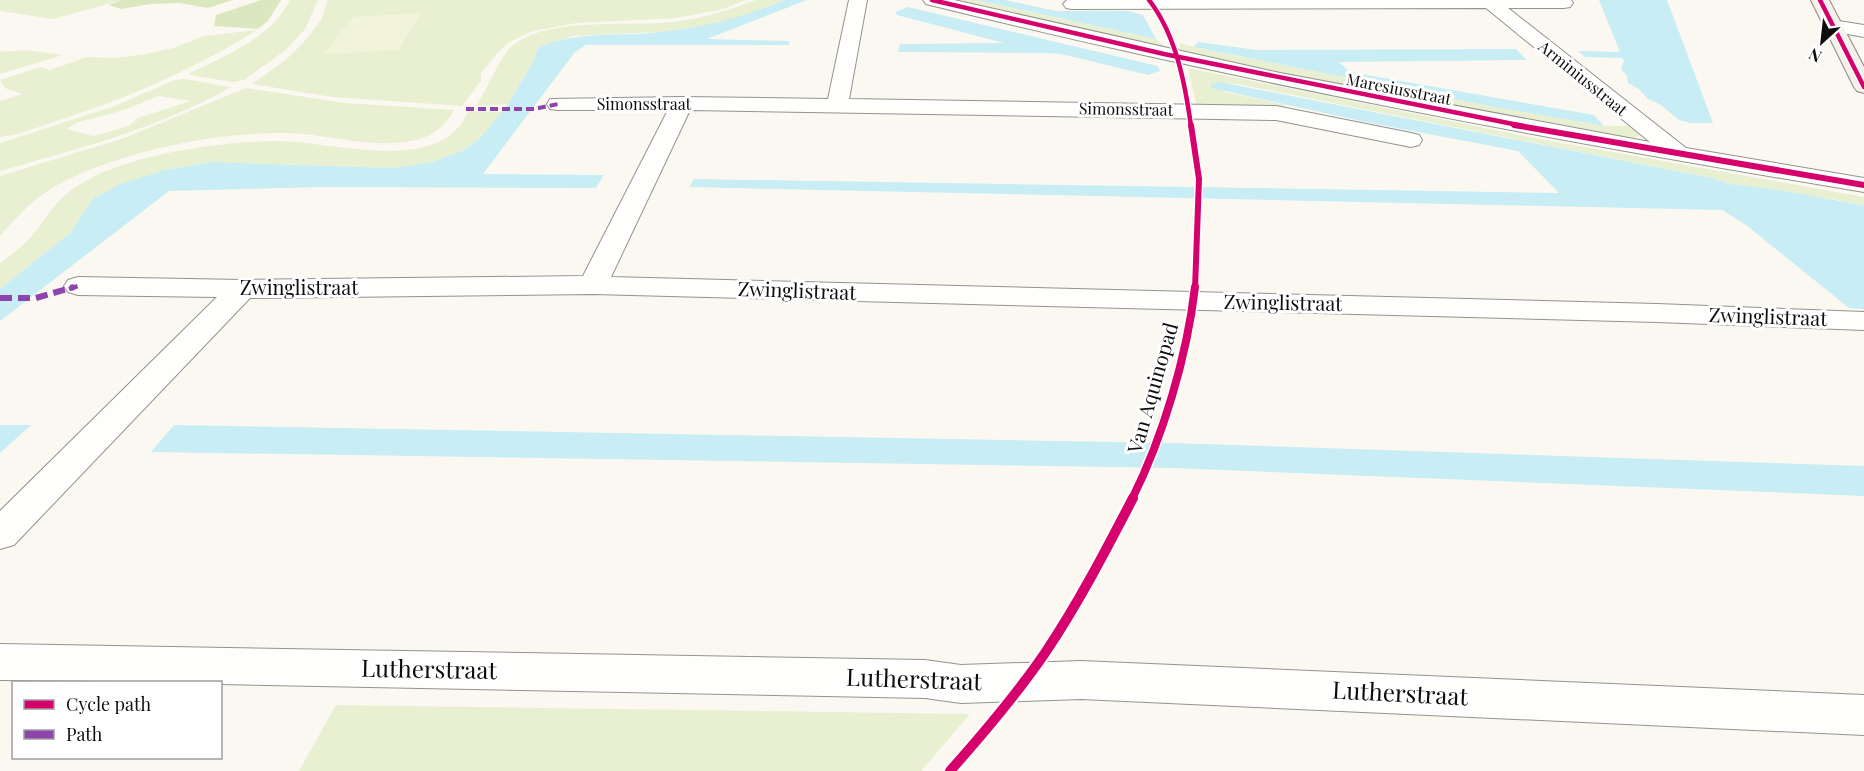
<svg xmlns="http://www.w3.org/2000/svg" width="1864" height="771" viewBox="0 0 1864 771" font-family="'Playfair Display',serif">
<style>
.green{fill:#e8f0d1;fill-rule:evenodd}
.forest{fill:#dbe8bf}
.pitch{fill:#f1f4db}
.water{fill:#c8edf5}
.lines{fill:none;stroke-linecap:round;stroke-linejoin:round}
.minor-casing{stroke:#949390;stroke-width:2}
.secondary-casing{stroke:#8b8986;stroke-width:2}
.minor{fill:#fefefd;fill-rule:evenodd}
.secondary{fill:#f5f1e8;fill-rule:evenodd}
.quiet-far2{stroke:#8e44ad;stroke-width:4;stroke-dasharray:8 4;stroke-linecap:butt}
.quiet-far1{stroke:#8e44ad;stroke-width:4.5;stroke-dasharray:9 4.5;stroke-linecap:butt}
.quiet{stroke:#8e44ad;stroke-width:6;stroke-dasharray:12 6;stroke-linecap:butt}
.cycleway-far3-casing{stroke:#fff;stroke-width:7}
.cycleway-far2-casing{stroke:#fff;stroke-width:9}
.cycleway-far1-casing{stroke:#fff;stroke-width:11}
.cycleway-casing{stroke:#fff;stroke-width:14}
.cycleway-far3{stroke:#d6006c;stroke-width:4.5}
.cycleway-far2{stroke:#d6006c;stroke-width:6}
.cycleway-far1{stroke:#d6006c;stroke-width:8}
.cycleway{stroke:#d6006c;stroke-width:10}
.labels{text-anchor:middle;stroke-width:6;stroke-linejoin:round;paint-order:stroke}
.far-street-label{font-size:16px;fill:#0d0d0d;stroke:#fff}
.street-label{font-size:20px;fill:#0d0d0d;stroke:#fff}
.near-street-label{font-size:24px;fill:#0d0d0d;stroke:#fff}
</style>
<rect width="100%" height="100%" fill="#fbf8f1"/>
<g class="green">
<path d="M0 0H122L53 19 0 11Z"/>
<path d="M290 0H318L305 29 286 50 244 80 233 82 190 75V73C227 55 271 38 290 0Z"/>
<path d="M328 0H746L723 9 677 18 577 23 533 31 511 41 499 51 481 73V81L462 106 332 97 252 84 288 58 304 42 321 20Z"/>
<path d="M756 0H785L727 22 709 26 660 32 572 36 538 48 533 62 508 104 476 106C487 90 499 59 511 47 546 16 627 27 672 22 701 19 728 10 756 0Z"/>
<path d="M950 0H977L1156 39 1168 50Z"/>
<path d="M257 30C193 70 125 100 53 122 36 128 17 136 0 137V101L23 94 5 88 0 80 41 67 50 70 87 57 117 58 146 54 173 48 204 36Z"/>
<path d="M1179 43 1203 49 1489 106 1604 126H1631L1641 135 1634 138 1621 137 1348 87 1182 53Z"/>
<path d="M25 50 63 55 0 74V52Z"/>
<path d="M1188 68 1535 138 1864 197V206C1815 192 1760 195 1712 178L1242 85 1220 82 1224 92 1286 105 1280 110 1211 108 1196 104Z"/>
<path d="M184 79 231 87C160 128 78 149 0 171V143L112 107 175 80ZM159 96 191 101 138 118 130 125 105 133 93 136 67 129 78 122 121 111Z"/>
<path d="M246 88 345 103 454 110C446 125 433 136 416 140 379 149 339 137 302 134 229 128 108 152 46 192 29 203 13 221 0 236V176L124 138Z"/>
<path d="M468 111 502 112 480 138 464 150 433 162 392 168 212 162 165 170 120 184 94 198 70 233 0 289V263C8 257 18 250 25 243 39 230 48 211 63 197 107 156 216 142 275 141 329 140 442 178 468 111Z"/>
<path d="M336 705 970 714 921 771H299Z"/>
</g>
<g class="forest">
<path d="M122 0H233L208 8 179 3 150 4 122 9 108 5Z"/>
<path d="M261 0H281L268 21 258 29 214 26 216 15Z"/>
</g>
<path class="pitch" d="M421 13 399 50 324 54 353 17Z"/>
<g class="water">
<path d="M785 0H807L707 39 789 41V45H586L575 52 483 174 604 175 596 188 322 187 169 191 0 321V289L70 233 94 198 120 184 165 170 212 162 392 168 433 162 464 150 480 138 508 104 533 62 538 48C577 30 619 37 660 32 708 27 740 18 785 0Z"/>
<path d="M977 0H1005L1056 11H1128L1143 15 1156 39Z"/>
<path d="M1599 0H1667L1713 123H1690L1679 120 1661 105 1648 99 1639 89 1628 83 1627 75 1621 70 1624 60 1621 58 1585 57 1578 51 1620 52Z"/>
<path d="M908 7 1158 66 1160 71 1148 75 1061 54 1043 53 898 52 900 44 1004 43 897 15 895 12Z"/>
<path d="M1198 42 1257 50 1516 49 1527 60 1339 62 1350 72 1594 115 1604 126 1489 106 1194 47Z"/>
<path d="M1220 82 1712 178 1730 184 1772 189 1862 205 1864 206V311L1863 309 1849 308 1746 225 1722 210 689 187 694 179 1559 193 1518 151 1370 123 1211 88V84Z"/>
<path d="M0 425H31L0 453Z"/>
<path d="M174 425 1172 443 1864 466V496L1173 468 151 452Z"/>
</g>
<g class="lines">
<defs>
<g id="minor">
<path d="M849 0H867L849 99 1276 106 1411 133 1419 135 1422 140 1419 145 1411 147 1276 120 690 110 611 277 1657 304 1864 312V330L1657 322 593 294 250 298 14 545 0 549V511L217 297 78 295 68 292 64 286 68 280 78 277 242 280 583 276 668 110H558L550 109 547 104 550 99 682 97 828 99Z"/>
<path d="M923 0H954L1280 73 1650 142 1486 8 1072 9 1066 8 1063 4 1067 0H1571L1573 3 1570 7 1564 8H1508L1686 148 1864 178V192C1549 140 1236 81 926 4Z"/>
<path d="M1832 20 1864 25V37L1826 30 1823 26 1826 22Z"/>
<path d="M0 644 925 660 961 665 1081 661 1864 695V735L1081 699 961 703 925 698 220 684V682L0 680Z"/>
</g>
<path id="secondary" d="M1811 0H1829L1864 67V93L1857 91 1854 87Z"/>
</defs>
<use href="#minor" class="minor-casing"/>
<use href="#secondary" class="secondary-casing"/>
<use href="#minor" class="minor"/>
<use href="#secondary" class="secondary"/>
<path class="quiet-far2" d="M466 109H534L558 104"/>
<path class="quiet-far1" d="M69 289 78 286"/>
<path class="quiet" d="M0 298H36L74 287"/>
<defs>
<g id="cycleway-far3">
<path d="M932 0 1164 54 1523 126"/>
<path d="M1149 0C1176 35 1185 83 1191 126"/>
<path d="M1820 0 1864 87"/>
</g>
<g id="cycleway-far2">
<path d="M1191 125 1199 179 1195 289"/>
<path d="M1514 125 1864 185"/>
</g>
<path id="cycleway-far1" d="M1132 499C1163 437 1187 356 1195 287"/>
<path id="cycleway" d="M950 771C983 734 1017 694 1045 653 1078 604 1106 550 1133 498"/>
</defs>
<use href="#cycleway-far3" class="cycleway-far3-casing"/>
<use href="#cycleway-far2" class="cycleway-far2-casing"/>
<use href="#cycleway-far1" class="cycleway-far1-casing"/>
<use href="#cycleway" class="cycleway-casing"/>
<use href="#cycleway-far3" class="cycleway-far3"/>
<use href="#cycleway-far2" class="cycleway-far2"/>
<use href="#cycleway-far1" class="cycleway-far1"/>
<use href="#cycleway" class="cycleway"/>
</g>
<g class="labels">
<g class="far-street-label">
<text transform="translate(1583 78) rotate(39)" y="6">Arminiusstraat</text>
<text transform="translate(1399 89) rotate(11)" y="6">Maresiusstraat</text>
<text x="644" y="110">Simonsstraat</text>
<text transform="translate(1126 109) rotate(1)" y="6">Simonsstraat</text>
</g>
<g class="street-label">
<text x="299" y="295">Zwinglistraat</text>
<text transform="translate(797 291) rotate(2)" y="7">Zwinglistraat</text>
<text transform="translate(1283 303) rotate(1)" y="7">Zwinglistraat</text>
<text transform="translate(1768 317) rotate(2)" y="7">Zwinglistraat</text>
<text transform="translate(1153 388) rotate(-74)" y="7">Van Aquinopad</text>
</g>
<g class="near-street-label">
<text transform="translate(429 670) rotate(1)" y="8">Lutherstraat</text>
<text transform="translate(914 680) rotate(2)" y="8">Lutherstraat</text>
<text transform="translate(1400 694) rotate(3)" y="8">Lutherstraat</text>
</g>
</g>
<rect x="12" y="681" width="210" height="78" fill="#ffffff" stroke="#9e9e9e" stroke-width="1.5"/>
<rect x="24" y="700" width="30" height="9" fill="#d6006c" stroke="#9e9e9e" stroke-width="1.5"/>
<text x="66" y="711" font-size="18" fill="#0d0d0d">Cycle path</text>
<rect x="24" y="730" width="30" height="9" fill="#8e44ad" stroke="#9e9e9e" stroke-width="1.5"/>
<text x="66" y="741" font-size="18" fill="#0d0d0d">Path</text>
<g transform="translate(1822 42) rotate(207)" stroke="#ffffff" stroke-width="4.5" paint-order="stroke">
<path d="M0-4.5L10 22L0 15L-10 22Z" fill="#0d0d0d"/>
<text y="-9" font-size="16" font-weight="bold" text-anchor="middle" fill="#0d0d0d">N</text>
</g>
</svg>
